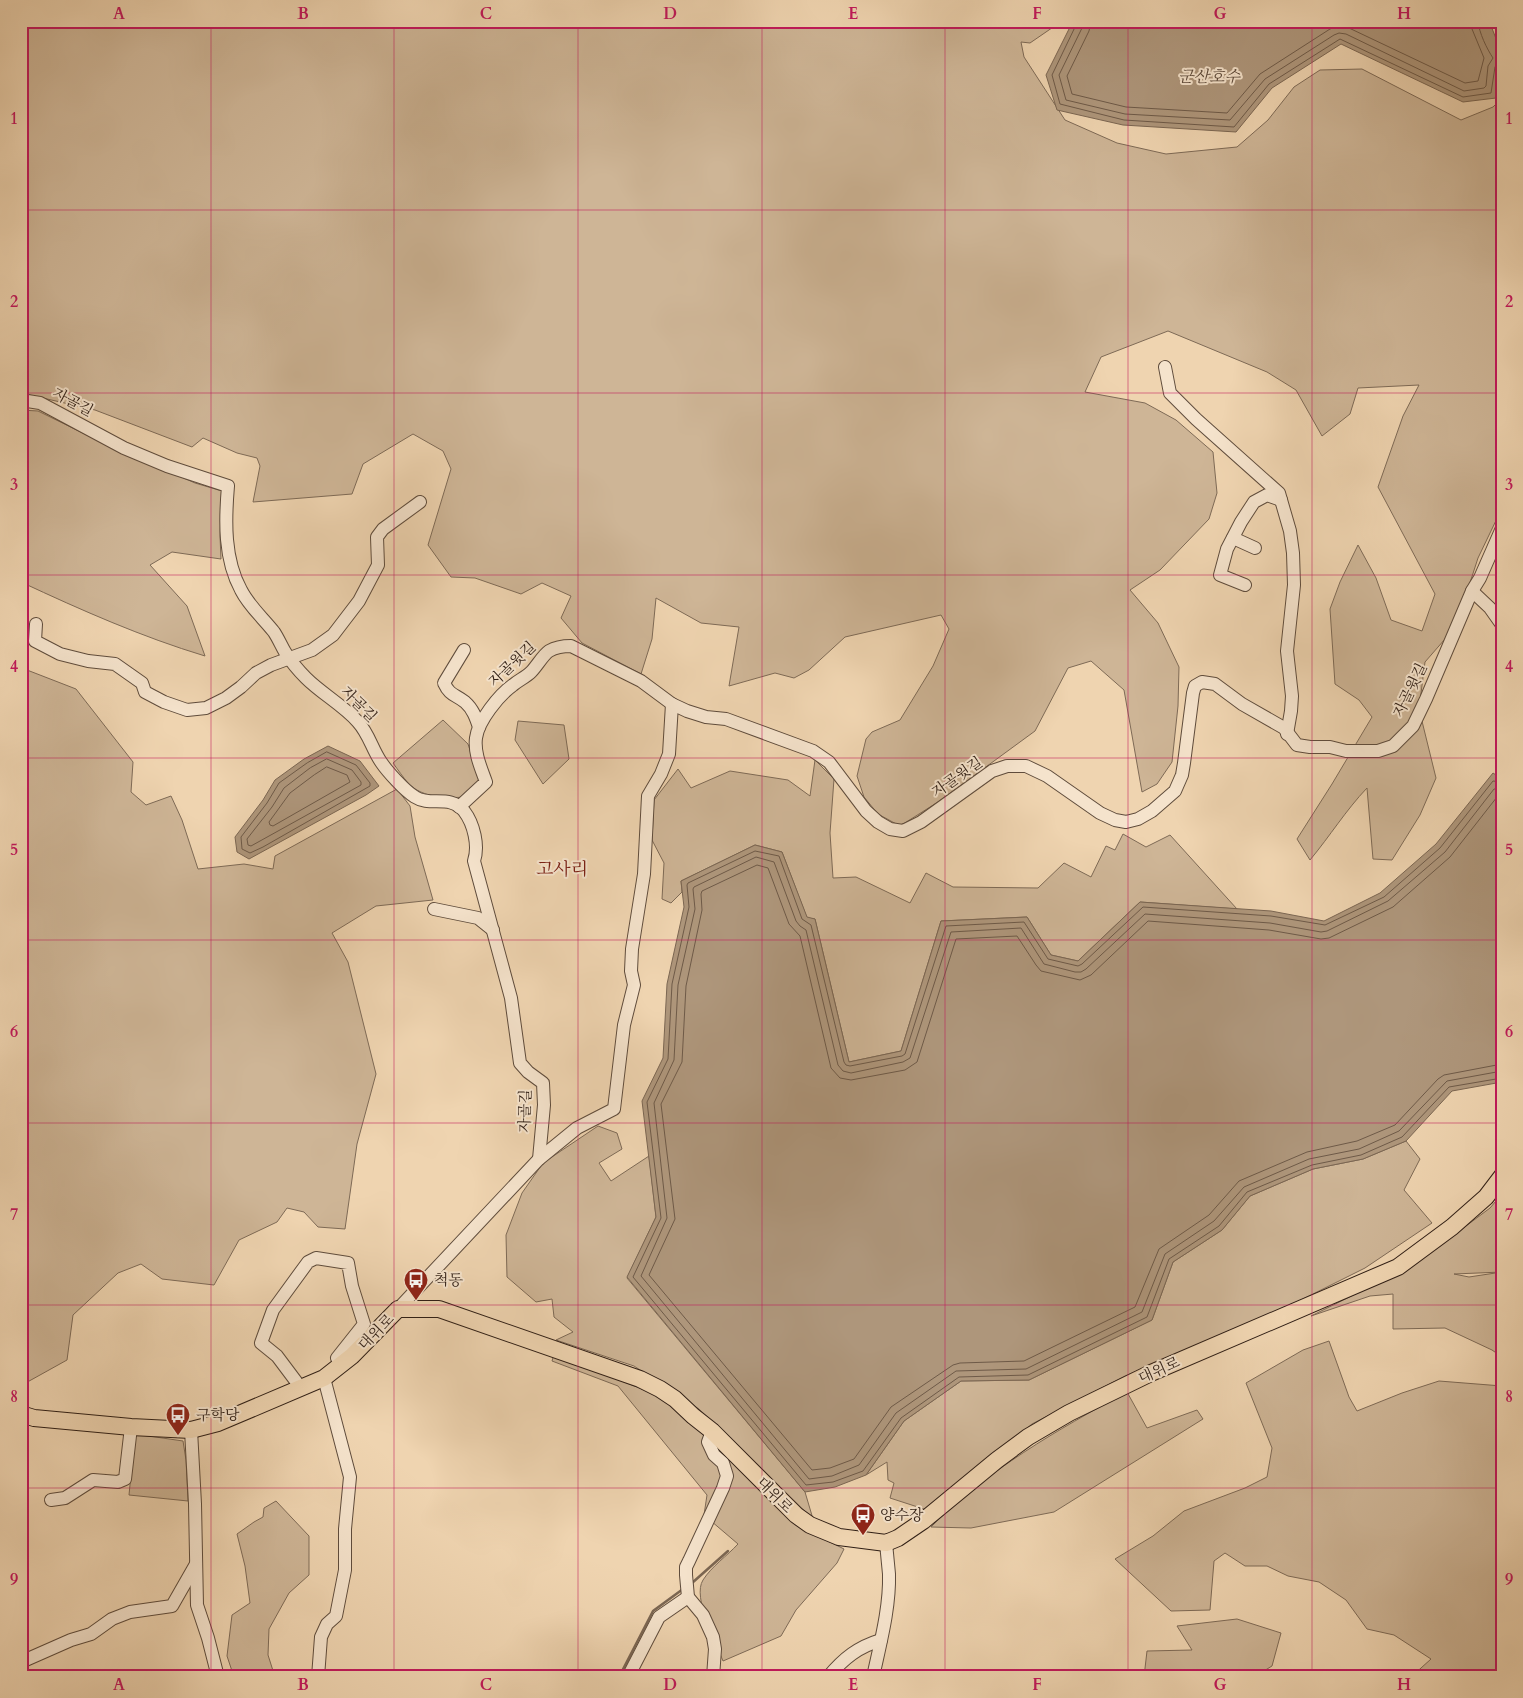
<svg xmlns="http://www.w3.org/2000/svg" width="1523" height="1698" viewBox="0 0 1523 1698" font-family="Cardo,'Noto Serif KR',serif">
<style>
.green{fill:#ceb596;stroke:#7e6a56}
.water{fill:#ae967b;stroke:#7b6652}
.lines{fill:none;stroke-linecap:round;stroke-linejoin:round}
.shore{stroke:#6e5a48;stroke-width:1}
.stream{stroke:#7b6652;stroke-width:2.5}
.minor-casing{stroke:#5f4c3c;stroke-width:14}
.major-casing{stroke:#2f1e15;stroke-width:18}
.minor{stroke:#f5e3cc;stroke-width:12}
.major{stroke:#efd4b0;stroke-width:16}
.grid{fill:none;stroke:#c2185b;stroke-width:1;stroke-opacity:0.55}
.labels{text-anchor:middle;stroke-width:4;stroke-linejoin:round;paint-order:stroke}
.street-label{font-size:15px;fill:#2f1e15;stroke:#f5e3cc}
.poi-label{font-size:15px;fill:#2f1e15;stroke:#f5e3cc;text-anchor:start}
.water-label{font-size:16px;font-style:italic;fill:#5b4839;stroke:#f5e3cc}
.quarter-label{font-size:18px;fill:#7a1f14;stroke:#f5e3cc}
.neatline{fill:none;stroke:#c2185b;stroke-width:2}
.grid-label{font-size:16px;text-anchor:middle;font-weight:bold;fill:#c2185b}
</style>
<rect width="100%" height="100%" fill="#efd4b0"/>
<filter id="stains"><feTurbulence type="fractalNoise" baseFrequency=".004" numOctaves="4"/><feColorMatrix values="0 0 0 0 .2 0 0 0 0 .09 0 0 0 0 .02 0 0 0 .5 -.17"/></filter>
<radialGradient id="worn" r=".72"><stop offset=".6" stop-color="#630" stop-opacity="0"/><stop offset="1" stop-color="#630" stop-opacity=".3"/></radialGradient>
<g class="green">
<path d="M21 21H1062L1030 43 1021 42 1024 57 1065 120 1117 143 1166 154 1237 147 1268 120 1294 87 1320 70 1362 69 1461 120 1493 107 1502 98V508L1478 558 1466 595 1445 639 1425 662 1419 709 1436 778 1420 815 1392 860 1373 859 1367 788C1346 810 1330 836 1310 860L1297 839 1332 784 1372 717 1359 700 1335 684 1330 609 1340 582 1358 545 1376 578 1391 620 1422 631 1435 594 1378 487 1403 416 1419 385 1358 388 1350 414 1322 436 1296 390 1267 372 1168 331 1101 357 1085 392 1145 403 1176 420 1213 452 1217 493 1209 519 1160 570 1130 590 1158 623 1179 667 1178 706 1172 762 1157 784 1142 792 1124 690 1091 661 1068 668 1035 731 938 802 900 826 878 814 864 797 857 776 866 739 872 732 900 720 933 666 949 629 941 615 845 637 809 670 794 678 775 673 729 686 739 627 701 623 656 598 652 639 641 674 582 643 561 618 571 596 542 583 521 594 475 578 451 577 428 545 451 469 443 451 413 434 363 464 352 494 253 502 260 466 257 458 237 453 203 438 192 447 95 410 21 393Z"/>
<path d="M21 410 38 411 91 437 195 483 222 491 220 536 221 559 172 552 150 565 187 606 205 656C142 637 81 610 21 582Z"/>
<path d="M21 653 27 670 76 689 133 762 131 792 146 805 171 796 182 820 198 869 244 864 273 869 275 856 397 789 410 806 415 837 433 900 376 906 332 933 348 962 376 1074 357 1144 345 1229 318 1227 304 1212 287 1208 277 1222 239 1240 214 1285 162 1279 141 1264 118 1273 73 1315 67 1360 22 1385 26 1407 21 1404Z"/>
<path d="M443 720 468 744 480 781 469 797C449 798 423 799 408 783 403 777 398 770 393 763Z"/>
<path d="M518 721 564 725 569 759 543 784 515 740Z"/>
<path d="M815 760 834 779 830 833 833 878 856 877 910 903 926 873 953 887 1038 888 1064 863 1091 877 1106 846 1115 850 1123 834 1146 847 1170 835 1237 909 1140 902 1078 961 1051 955 1027 917 941 921 901 1051 849 1062 815 919 807 918 782 852 755 845 681 881 682 892 671 903 662 899 664 863 652 840 654 800 678 769 691 788 730 771 788 780 810 796Z"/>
<path d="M598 1126 617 1133 622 1149 599 1163 611 1181 649 1156 656 1217 627 1278 805 1492 813 1519 699 1409 634 1366 556 1340 573 1332 554 1317 552 1299 536 1302 507 1277 506 1235 522 1193 543 1163Z"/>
<path d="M1406 1141 1420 1159 1404 1190 1432 1223 1365 1268 1291 1305 1125 1376 1032 1424 927 1510 890 1498 894 1483 888 1480 887 1462 866 1475 904 1421 961 1381 1029 1380 1152 1320 1173 1262 1222 1230 1250 1196 1313 1169 1363 1159Z"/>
<path d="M1502 1194V1272L1454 1274 1469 1277 1502 1272V1357L1492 1350 1445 1328 1393 1329V1294L1370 1296 1311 1316 1414 1265 1490 1208Z"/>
<path d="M1329 1341 1349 1397 1357 1411 1402 1393 1439 1381 1502 1386V1677H1411L1431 1659 1394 1635 1367 1629 1346 1600 1319 1582 1288 1576 1267 1566H1245L1225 1553 1214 1561 1210 1610 1171 1611 1115 1559 1153 1536 1184 1511 1245 1488 1267 1477 1272 1448 1246 1383 1303 1350Z"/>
<path d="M554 1354 662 1397 702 1431 717 1448 728 1456 816 1535 844 1549 837 1563 796 1610 781 1636 723 1661C716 1643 692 1597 703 1580 712 1566 727 1556 738 1544L704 1515 707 1495 618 1386 552 1361Z"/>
<path d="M1127 1392 1147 1428 1197 1410 1203 1419 1054 1512 971 1528 931 1527C987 1470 1057 1430 1127 1392Z"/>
<path d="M135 1434 183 1441 186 1460 188 1501 129 1495Z"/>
<path d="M276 1501 309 1536V1575L289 1593 269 1629 268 1655 275 1677H234L227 1656 232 1615 250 1603 245 1566 237 1534 254 1522 263 1517 264 1508Z"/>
<path d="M1237 1619 1281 1633 1272 1666 1254 1677H1144L1147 1651 1192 1650 1177 1626Z"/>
</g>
<g class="water">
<path d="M1073 21H1489L1501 51 1496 98 1463 102 1341 44 1272 88 1236 132 1123 125 1057 110 1046 75Z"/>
<path d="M328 746 360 761 379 786 366 795 249 859 237 852 235 837 263 800 275 780 304 759Z"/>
<path d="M1493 773 1502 779V1082L1452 1091 1406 1141 1363 1159 1313 1169 1250 1196 1222 1230 1173 1262 1152 1320 1029 1380 961 1381 904 1421 866 1475 835 1487 805 1492 627 1277 656 1217 642 1101 663 1058 667 984 684 907 681 881 755 845 782 852 807 917 815 919 849 1062 901 1051 941 921 1027 917 1051 955 1078 961 1140 902 1271 911 1324 921 1380 893 1436 844Z"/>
</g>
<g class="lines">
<g class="shore">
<path d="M1077 21 1076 25 1052 75 1060 104 1124 120 1234 127 1269 84 1340 39 1463 97 1491 93 1495 67 1497 64 1502 63"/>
<path d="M1083 21 1082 28 1059 75 1066 100 1125 114 1230 120 1265 79 1334 35 1339 33 1346 34 1464 91 1484 88 1486 86 1488 66 1493 58C1487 49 1479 33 1478 21"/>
<path d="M1091 21 1089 31 1067 76 1072 94 1126 107 1227 113 1260 74 1330 29 1339 26 1349 28 1465 83 1478 81 1484 58 1472 29 1471 21"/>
<path d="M327 752 356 765 370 783V786L263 847 250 853 242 849 241 837 267 803 279 783 307 763Z"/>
<path d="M327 759 352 770 361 782V785L260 841 251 846 248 845 247 839 272 807 284 788 310 768Z"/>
<path d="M327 767 347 775 350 782 273 826 270 825 269 822 290 793 314 775Z"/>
<path d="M1502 782 1493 781 1440 848 1384 897 1325 925 1271 916 1143 907 1082 964 1078 966 1048 959 1024 922 946 926 905 1054 902 1056 850 1066 846 1065 844 1062 811 925 802 919 779 856 755 851 688 883 687 885 689 907 672 984 668 1059 647 1102 661 1218 633 1277 806 1485 833 1482 863 1471 901 1418 959 1377 1028 1375 1147 1317 1169 1259 1219 1226 1247 1192 1312 1165 1361 1155 1402 1137 1449 1087 1502 1078"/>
<path d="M1502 789H1494L1445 852 1388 901 1327 931 1321 932 1270 923 1145 914 1086 969 1081 972H1075L1044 964 1021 928 951 932 910 1058 903 1062 851 1073 843 1071 838 1065 806 930 800 926 796 921 774 862 756 857 694 887 693 889 695 909 678 985 674 1060 654 1103 667 1218 641 1276 809 1479 832 1476 859 1465 896 1413 956 1371 1026 1369 1142 1312 1165 1254 1214 1221 1244 1187 1309 1159 1359 1149 1399 1131 1447 1081 1502 1071"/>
<path d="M1502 796 1497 797 1450 857 1393 907 1329 938 1321 939 1269 930 1148 921 1091 975 1080 980 1041 971 1036 965 1017 936 956 939 917 1062 905 1070 851 1080 840 1078 831 1068 800 936 789 924 768 868 757 865 702 891 701 894 702 910 686 986 682 1062 661 1104 675 1219 649 1275 812 1470 830 1468 854 1459 891 1407 953 1365 960 1363 1024 1361 1135 1307 1159 1249 1209 1215 1239 1181 1307 1152 1357 1141 1395 1125 1438 1079 1444 1075 1502 1064"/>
</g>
<g class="stream">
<path d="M692 1583 728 1551"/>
<path d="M619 1677 653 1611 683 1589"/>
</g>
<defs>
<g id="minor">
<path d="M1165 367 1170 393 1196 419 1279 493 1290 531 1293 553 1294 585 1287 651 1292 696 1291 711 1287 734"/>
<path d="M21 400 40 403 124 448 167 466 228 486C225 521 224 559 241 590 249 606 263 618 274 632 278 638 281 645 285 652 290 660 299 671 306 678 322 694 343 705 358 722 369 734 372 749 381 762 387 771 405 791 415 797 430 807 450 794 464 811 474 824 479 846 474 861L511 998 520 1063 528 1072 543 1083 544 1105 539 1159"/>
<path d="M1233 538 1255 548"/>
<path d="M1245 585 1220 575 1227 549 1241 522 1254 502 1267 495 1281 500"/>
<path d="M1472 591 1490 608 1502 625"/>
<path d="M36 624 35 641 60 654 88 661 115 664 142 683 145 692 164 702 187 710 206 708 226 698 241 687 256 673 271 665 312 650 333 635 359 601 378 565 377 537 383 529 420 502"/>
<path d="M464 650 444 683C450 696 455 694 465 702 473 709 476 718 479 727"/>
<path d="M459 807 486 782C481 768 474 753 476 738 478 721 499 695 513 685 519 680 526 677 531 672 537 666 543 655 549 651 556 647 562 646 571 646L641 681 672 704 687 711 706 717 726 719 813 751 829 762 866 811 878 822 890 829 903 831 921 822 992 771 1007 766H1026L1047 776 1100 813 1115 820 1126 822 1138 819 1152 811 1175 791 1182 775 1184 763 1193 693 1195 686 1202 682 1215 684 1242 704 1284 728 1297 745 1310 747H1330L1346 751H1378L1393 746 1413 726 1426 699 1472 591 1480 578 1502 528"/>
<path d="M434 909 478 918 493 930"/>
<path d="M398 1309 539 1159 577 1128 614 1109 624 1025 634 985 631 971 632 949 644 874 648 796 661 774 669 754 672 704"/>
<path d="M301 1388 277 1356 261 1343 273 1310 308 1262 316 1258 348 1263 352 1286 364 1324 337 1358 340 1365"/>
<path d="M191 1430 195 1504 197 1605 208 1638 218 1677"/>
<path d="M712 1431 708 1442 714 1455 723 1463 727 1476 723 1488 689 1561 686 1567V1575L688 1597 703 1615 713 1637 715 1649 713 1677"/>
<path d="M51 1500 65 1498 93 1480 118 1482 125 1479 131 1427"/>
<path d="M21 1662 71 1640 91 1634 112 1619 130 1612 172 1606 196 1564"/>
<path d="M318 1677 321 1637 327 1624 336 1616 345 1570V1529L350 1477 324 1378"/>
<path d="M628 1677 659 1617 688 1597"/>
<path d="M828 1677C844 1658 858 1647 881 1640"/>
<path d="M873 1677C880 1644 890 1608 889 1574 888 1563 887 1553 886 1543"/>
</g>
<path id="major" d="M21 1414 34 1418 131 1427 191 1430 218 1423 324 1378 352 1356 398 1309H439L640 1379 660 1389 675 1399 693 1416 712 1431 796 1515 810 1525 839 1537 886 1543 898 1538 923 1521 997 1460 1028 1437 1069 1413 1151 1373 1398 1267 1452 1227 1486 1197 1502 1176"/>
</defs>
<use href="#minor" class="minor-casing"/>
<use href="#major" class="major-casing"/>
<use href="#minor" class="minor"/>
<use href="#major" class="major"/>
</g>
<path class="grid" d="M211 21V1677M394 21V1677M578 21V1677M762 21V1677M945 21V1677M1128 21V1677M1312 21V1677M21 210H1502M21 393H1502M21 575H1502M21 758H1502M21 940H1502M21 1123H1502M21 1305H1502M21 1488H1502"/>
<defs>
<symbol id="bus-pin" viewBox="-11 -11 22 30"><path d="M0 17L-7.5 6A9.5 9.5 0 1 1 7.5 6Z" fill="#8f2418" stroke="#f5e3cc"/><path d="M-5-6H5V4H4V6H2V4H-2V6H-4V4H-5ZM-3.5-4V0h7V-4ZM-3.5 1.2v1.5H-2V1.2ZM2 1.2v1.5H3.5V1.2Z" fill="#fff"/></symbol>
</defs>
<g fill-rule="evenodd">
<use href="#bus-pin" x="402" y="1266" width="28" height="38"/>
<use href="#bus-pin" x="164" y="1401" width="28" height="38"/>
<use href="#bus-pin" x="849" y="1501" width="28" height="38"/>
</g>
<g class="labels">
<g class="street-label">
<text transform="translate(73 402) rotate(28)" y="5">자골길</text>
<text transform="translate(512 664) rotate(-43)" y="5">자골윗길</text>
<text transform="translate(1410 690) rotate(-64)" y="5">자골윗길</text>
<text transform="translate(359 704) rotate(45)" y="5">자골길</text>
<text transform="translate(957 777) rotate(-35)" y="5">자골윗길</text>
<text transform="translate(525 1111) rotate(-89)" y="5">자골길</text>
<text transform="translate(376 1332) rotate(-46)" y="5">대위로</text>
<text transform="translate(1159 1370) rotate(-24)" y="5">대위로</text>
<text transform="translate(775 1495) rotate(45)" y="5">대위로</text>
</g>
<g class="poi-label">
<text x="434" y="1285">척동</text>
<text x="196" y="1420">구학당</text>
<text x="880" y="1520">양수장</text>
</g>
<g class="water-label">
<text x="1209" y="82">군산호수</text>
</g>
<g class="quarter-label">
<text x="562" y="875">고사리</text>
</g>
</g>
<rect width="1523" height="1698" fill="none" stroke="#efd4b0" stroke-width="55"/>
<rect x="28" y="28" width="1468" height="1642" class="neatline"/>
<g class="grid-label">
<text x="119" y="19">A</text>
<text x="303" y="19">B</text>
<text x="486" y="19">C</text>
<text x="670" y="19">D</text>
<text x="853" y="19">E</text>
<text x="1037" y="19">F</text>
<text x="1220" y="19">G</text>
<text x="1404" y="19">H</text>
<text x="14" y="124">1</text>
<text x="1509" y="124">1</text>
<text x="14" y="307">2</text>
<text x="1509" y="307">2</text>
<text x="14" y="490">3</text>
<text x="1509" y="490">3</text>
<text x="14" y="672">4</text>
<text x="1509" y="672">4</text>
<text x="14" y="855">5</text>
<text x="1509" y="855">5</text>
<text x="14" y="1037">6</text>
<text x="1509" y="1037">6</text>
<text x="14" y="1220">7</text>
<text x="1509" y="1220">7</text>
<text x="14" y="1402">8</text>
<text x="1509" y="1402">8</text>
<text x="14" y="1585">9</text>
<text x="1509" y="1585">9</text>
<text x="119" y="1690">A</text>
<text x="303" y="1690">B</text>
<text x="486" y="1690">C</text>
<text x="670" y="1690">D</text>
<text x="853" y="1690">E</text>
<text x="1037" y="1690">F</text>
<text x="1220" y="1690">G</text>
<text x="1404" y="1690">H</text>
</g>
<rect width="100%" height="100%" filter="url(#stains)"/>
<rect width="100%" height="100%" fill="url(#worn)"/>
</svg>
